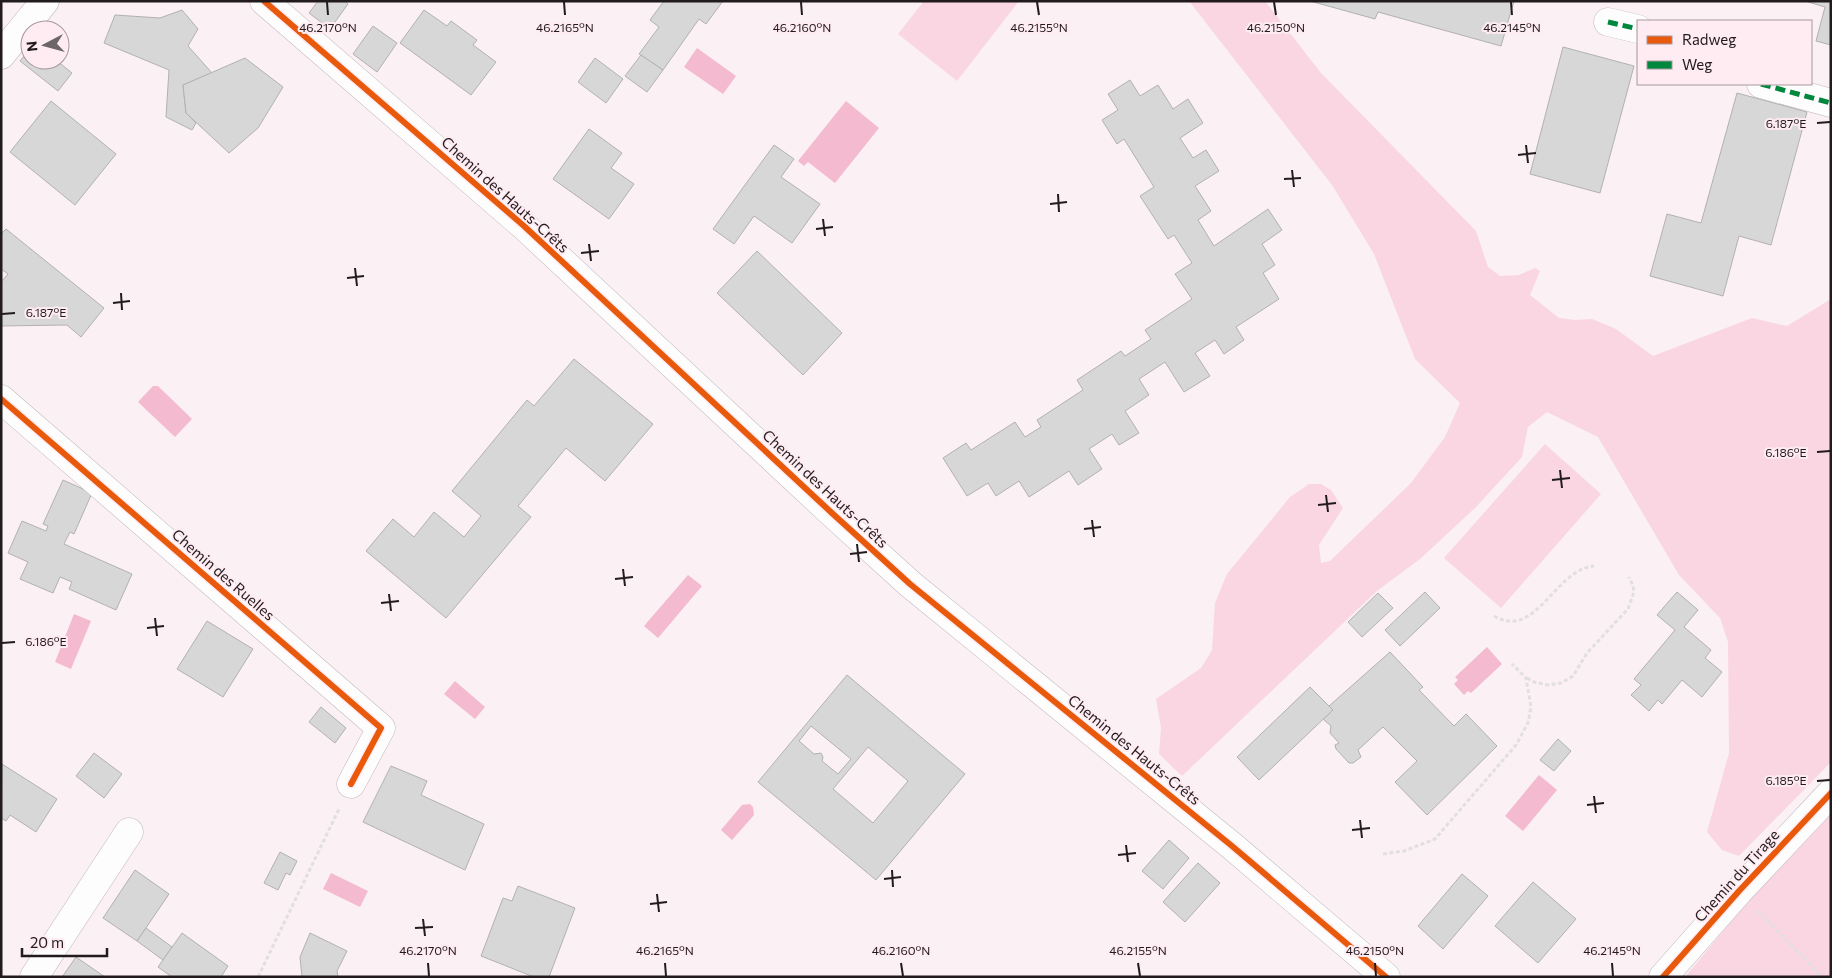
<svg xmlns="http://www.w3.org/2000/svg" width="1832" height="978" viewBox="0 0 1832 978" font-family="Commissioner,sans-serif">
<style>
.green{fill:#f9d6e2}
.water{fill:#f4bacf}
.building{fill:#d8d7d8;stroke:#b2b1b2;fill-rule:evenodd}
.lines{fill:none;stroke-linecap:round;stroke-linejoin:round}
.minor-casing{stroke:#c1b9bb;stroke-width:29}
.path{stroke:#e2dfdf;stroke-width:3;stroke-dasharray:4 2.5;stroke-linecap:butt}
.minor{stroke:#fefdfd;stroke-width:28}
.quiet{stroke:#00873e;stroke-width:5;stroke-dasharray:10 5;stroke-linecap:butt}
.cycleway-casing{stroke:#ffecf2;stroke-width:9}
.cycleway{stroke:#e8590c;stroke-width:6}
.ticks{fill:none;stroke:#211b1d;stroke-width:2}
.labels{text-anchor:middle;stroke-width:4;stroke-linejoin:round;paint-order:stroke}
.street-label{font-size:15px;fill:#211b1d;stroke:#ffecf2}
.ticks-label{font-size:12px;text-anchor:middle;fill:#211b1d;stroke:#ffecf2;stroke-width:4;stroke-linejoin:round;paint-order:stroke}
</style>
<rect width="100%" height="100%" fill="#fbf0f3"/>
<g class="green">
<path d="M924 1H1019L957 81 898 34Z"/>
<path d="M1189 1H1265L1321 73 1476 231 1488 267 1500 276 1519 275 1535 268 1540 271 1530 295 1559 318 1575 320 1592 319 1616 329 1653 356 1752 318 1787 326 1831 299V762L1739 856 1722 850 1707 832 1729 753 1728 642 1720 618 1679 575 1598 437 1547 412 1528 427 1522 457 1475 508 1420 559 1377 591 1182 776 1159 754 1161 728 1156 699 1201 668 1212 650 1215 603 1227 574 1290 497 1309 484H1321L1331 490 1343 508 1319 545 1321 563 1330 561 1411 483 1445 437 1460 403 1415 359 1374 254 1332 185Z"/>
<path d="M1545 444 1601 494 1501 608 1444 558Z"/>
<path d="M1831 812V977H1685L1762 884Z"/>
</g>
<g class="water">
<path d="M697 48 736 76 723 94 684 67Z"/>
<path d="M846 101 879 128 835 183 808 162 804 166 798 161Z"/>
<path d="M153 386H158L192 419 175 437 138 402Z"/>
<path d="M688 575 702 586 658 638 644 626Z"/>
<path d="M74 614 91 621 71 669 55 662Z"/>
<path d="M1487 647 1502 664 1471 693 1468 691 1464 695 1454 684 1458 680 1455 677Z"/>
<path d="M455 681 485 707 475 719 444 694Z"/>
<path d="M1539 775 1557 790 1523 831 1505 816Z"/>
<path d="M750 804 753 807 754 815 732 840 721 830 742 805Z"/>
<path d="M331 873 368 891 360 907 323 889Z"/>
</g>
<g class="building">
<path d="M318 1H345L348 4 330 29 309 13Z"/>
<path d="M664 1H723L706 24 699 19 663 70 639 54 659 27 650 20Z"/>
<path d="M1310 1H1514L1501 46 1378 12 1375 19Z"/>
<path d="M1805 1H1831V45L1816 41 1825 7Z"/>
<path d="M182 10 198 29 188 46 212 73 183 85 186 113 196 123 192 130 166 117 169 70 104 43 115 15 160 18Z"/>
<path d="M424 10 447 26 451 21 477 40 473 45 496 62 471 95 400 43Z"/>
<path d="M373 26 397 43 377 72 353 54Z"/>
<path d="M1563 47 1634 66 1600 193 1530 174Z"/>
<path d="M30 49V60H56L72 73 58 91 20 61Z"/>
<path d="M641 55 663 70 647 92 625 76Z"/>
<path d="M245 58 283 87 258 128 229 153 186 113 183 85Z"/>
<path d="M595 58 623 79 606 103 578 82Z"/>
<path d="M1130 80 1140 96 1158 85 1173 109 1188 99 1203 123 1180 138 1193 158 1206 150 1219 171 1195 186 1211 211 1198 220 1214 246 1268 209 1282 230 1262 244 1275 265 1263 273 1279 299 1236 327 1244 340 1224 354 1215 340 1195 353 1210 376 1184 392 1165 362 1139 379 1149 395 1125 411 1139 433 1119 445 1112 434 1089 449 1102 469 1078 485 1069 471 1029 497 1019 481 996 496 988 483 967 496 943 458 966 443 971 450 1015 422 1025 437 1041 427 1037 420 1083 390 1077 380 1121 351 1125 356 1151 339 1145 330 1192 299 1175 274 1192 263 1174 235 1168 239 1140 196 1154 187 1124 139 1117 144 1102 120 1118 110 1108 94Z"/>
<path d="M1737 93 1807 112 1771 245 1739 236 1723 296 1650 276 1667 214 1701 223Z"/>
<path d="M51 101 116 154 75 205 10 152Z"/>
<path d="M589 129 622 153 611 168 634 184 609 219 553 179Z"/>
<path d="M774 145 794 159 781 177 820 204 792 243 754 216 734 244 713 229Z"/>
<path d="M6 229 104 308 81 337 67 325 1 326V282L8 274 1 269V234Z"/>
<path d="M757 251 842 333 803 375 717 293Z"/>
<path d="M574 359 653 424 605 481 566 448 518 506 531 517 446 618 366 551 393 519 414 537 434 512 464 537 481 516 452 491 527 400 534 406Z"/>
<path d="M63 480 92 493 74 534 70 532 64 544 132 574 116 610 69 589 72 582 60 577 53 593 20 579 28 562 8 553 22 521 46 531 48 526 43 524Z"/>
<path d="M1425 592 1440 608 1400 646 1385 630Z"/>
<path d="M1677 592 1698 610 1684 627 1711 650 1705 658 1722 672 1702 697 1682 680 1662 704 1658 700 1649 711 1631 695 1641 685 1634 679 1675 630 1657 615Z"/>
<path d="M1378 593 1393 608 1362 637 1348 622Z"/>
<path d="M207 621 253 649 223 697 177 669Z"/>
<path d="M1390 652 1423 687 1419 690 1454 726 1466 714 1497 746 1427 815 1395 782 1417 761 1383 727 1358 750 1361 757 1353 763H1349L1336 749 1335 745 1339 743 1330 733 1331 726 1323 719 1333 710 1329 706Z"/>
<path d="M847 675 965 774 876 880 758 782ZM811 726 851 759 838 774 822 761 823 757 821 753 814 754 799 741ZM868 747 908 781 873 823 833 789Z"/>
<path d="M1310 687 1333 710 1259 780 1237 757Z"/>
<path d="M321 707 346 728 335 743 309 722Z"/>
<path d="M1558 739 1571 751 1554 771 1540 760Z"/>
<path d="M94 753 122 774 104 798 76 776Z"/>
<path d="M2 764 57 799 36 832 10 815 6 821 1 818Z"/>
<path d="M391 766 427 781 421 795 484 824 465 870 363 822Z"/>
<path d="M1169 840 1189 858 1163 889 1142 871Z"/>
<path d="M280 852 297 861 290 875 286 873 278 890 264 883Z"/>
<path d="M1198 863 1220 883 1185 922 1163 902Z"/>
<path d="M135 870 169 894 137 941 103 918Z"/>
<path d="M1462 874 1488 896 1443 949 1418 926Z"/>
<path d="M1533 882 1576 919 1538 963 1495 926Z"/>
<path d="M518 886 575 908 549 977H534L481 956 503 898 512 901Z"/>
<path d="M146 928 172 947 163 960 137 941Z"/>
<path d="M182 933 228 966 221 977H172L158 967Z"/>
<path d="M310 933 347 951 337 971 338 977H302L300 957Z"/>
<path d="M76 957 105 977H62Z"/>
</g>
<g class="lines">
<defs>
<g id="minor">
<path d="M264 1 524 226 833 514 910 584 1232 846 1386 977"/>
<path d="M1608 22 1638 29"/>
<path d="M1 55 45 1"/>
<path d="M1761 84 1831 103"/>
<path d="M1 399 381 728 351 784"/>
<path d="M34 977 129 832"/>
<path d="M1663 977 1739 891 1831 793"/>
</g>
</defs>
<use href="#minor" class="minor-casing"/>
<g class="path">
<path d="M1494 616C1536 641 1555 569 1594 566"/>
<path d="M1527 678 1534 682 1548 685 1561 683 1573 676 1587 653 1628 609 1634 592 1633 586 1629 577"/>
<path d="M1383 854 1404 851 1435 839 1516 745 1528 723 1531 707 1526 678 1512 664"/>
<path d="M1758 911 1822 977"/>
<path d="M258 977 339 809"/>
</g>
<use href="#minor" class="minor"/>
<g class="quiet">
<path d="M1608 22 1638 29"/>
<path d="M1761 84 1831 103"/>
</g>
<defs>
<g id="cycleway">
<path d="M264 1 524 226 833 514 910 584 1232 846 1386 977"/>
<path d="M1 399 381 728 351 784"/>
<path d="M1663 977 1739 891 1831 793"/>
</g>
</defs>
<use href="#cycleway" class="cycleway-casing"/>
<use href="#cycleway" class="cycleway"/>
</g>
<path class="ticks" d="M327 2 328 15M564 2 565 15M801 2 802 15M1037 2 1039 15M1274 2 1276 15M1511 2 1512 15M1817 123 1830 122M1526 145 1528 163M1518 155 1536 153M1292 170 1294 187M1284 179 1301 178M1058 194 1059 212M1050 204 1067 202M823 219 825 236M816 229 833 227M589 244 591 261M581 253 599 251M355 268 357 286M347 278 364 276M121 293 122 310M113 303 130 301M2 314 15 313M1817 452 1830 451M1560 470 1562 488M1552 480 1570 478M1326 495 1328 512M1318 505 1336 503M1092 520 1094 537M1084 529 1101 527M857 544 859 562M850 554 867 552M623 569 625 586M615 579 633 577M389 594 391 611M381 603 399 601M155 618 157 636M147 628 164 626M2 643 15 642M1817 781 1830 780M1594 796 1596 813M1587 805 1604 803M1360 820 1362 838M1352 830 1370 828M1126 845 1128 862M1118 855 1136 853M892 870 893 887M884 879 901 877M657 894 659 912M650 904 667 902M423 919 425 936M415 928 433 927M428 963 429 976M665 963 666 976M901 963 903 976M1138 963 1140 976M1375 963 1376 976M1612 963 1613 976"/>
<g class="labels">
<g class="street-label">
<text transform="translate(505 195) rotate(42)" y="5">Chemin des Hauts-Crêts</text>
<text transform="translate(825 489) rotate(43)" y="5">Chemin des Hauts-Crêts</text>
<text transform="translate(223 575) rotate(41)" y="5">Chemin des Ruelles</text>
<text transform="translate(1134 750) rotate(39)" y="5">Chemin des Hauts-Crêts</text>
<text transform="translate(1737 876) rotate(-48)" y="5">Chemin du Tirage</text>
</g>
</g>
<g class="ticks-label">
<text x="328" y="32">46.2170°N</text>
<text x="565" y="32">46.2165°N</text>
<text x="802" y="32">46.2160°N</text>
<text x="1039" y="32">46.2155°N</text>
<text x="1276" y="32">46.2150°N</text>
<text x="1512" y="32">46.2145°N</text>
<text x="1786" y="128">6.187°E</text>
<text x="46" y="317">6.187°E</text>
<text x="1786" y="457">6.186°E</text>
<text x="46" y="646">6.186°E</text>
<text x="1786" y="785">6.185°E</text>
<text x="428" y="955">46.2170°N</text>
<text x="665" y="955">46.2165°N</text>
<text x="901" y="955">46.2160°N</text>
<text x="1138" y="955">46.2155°N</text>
<text x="1375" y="955">46.2150°N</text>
<text x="1612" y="955">46.2145°N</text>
</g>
<rect width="1832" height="978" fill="none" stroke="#211b1d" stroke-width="5"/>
<rect x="1637" y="20" width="175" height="65" fill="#ffecf2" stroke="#a6989d"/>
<rect x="1647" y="36" width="25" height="8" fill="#e8590c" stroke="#a6989d"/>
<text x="1682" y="45" font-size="15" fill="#211b1d">Radweg</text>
<rect x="1647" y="61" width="25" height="8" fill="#00873e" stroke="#a6989d"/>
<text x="1682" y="70" font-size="15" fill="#211b1d">Weg</text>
<g transform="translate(45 45) rotate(264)"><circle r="24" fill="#ffecf2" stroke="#a6989d"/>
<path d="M0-4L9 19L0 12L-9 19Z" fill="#6d6668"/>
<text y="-8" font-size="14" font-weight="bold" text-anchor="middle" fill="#211b1d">N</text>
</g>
<path d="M22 948v8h85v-8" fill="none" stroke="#211b1d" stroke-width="2.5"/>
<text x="30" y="948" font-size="15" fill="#211b1d" stroke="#ffecf2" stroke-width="4" paint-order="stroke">20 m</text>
</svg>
